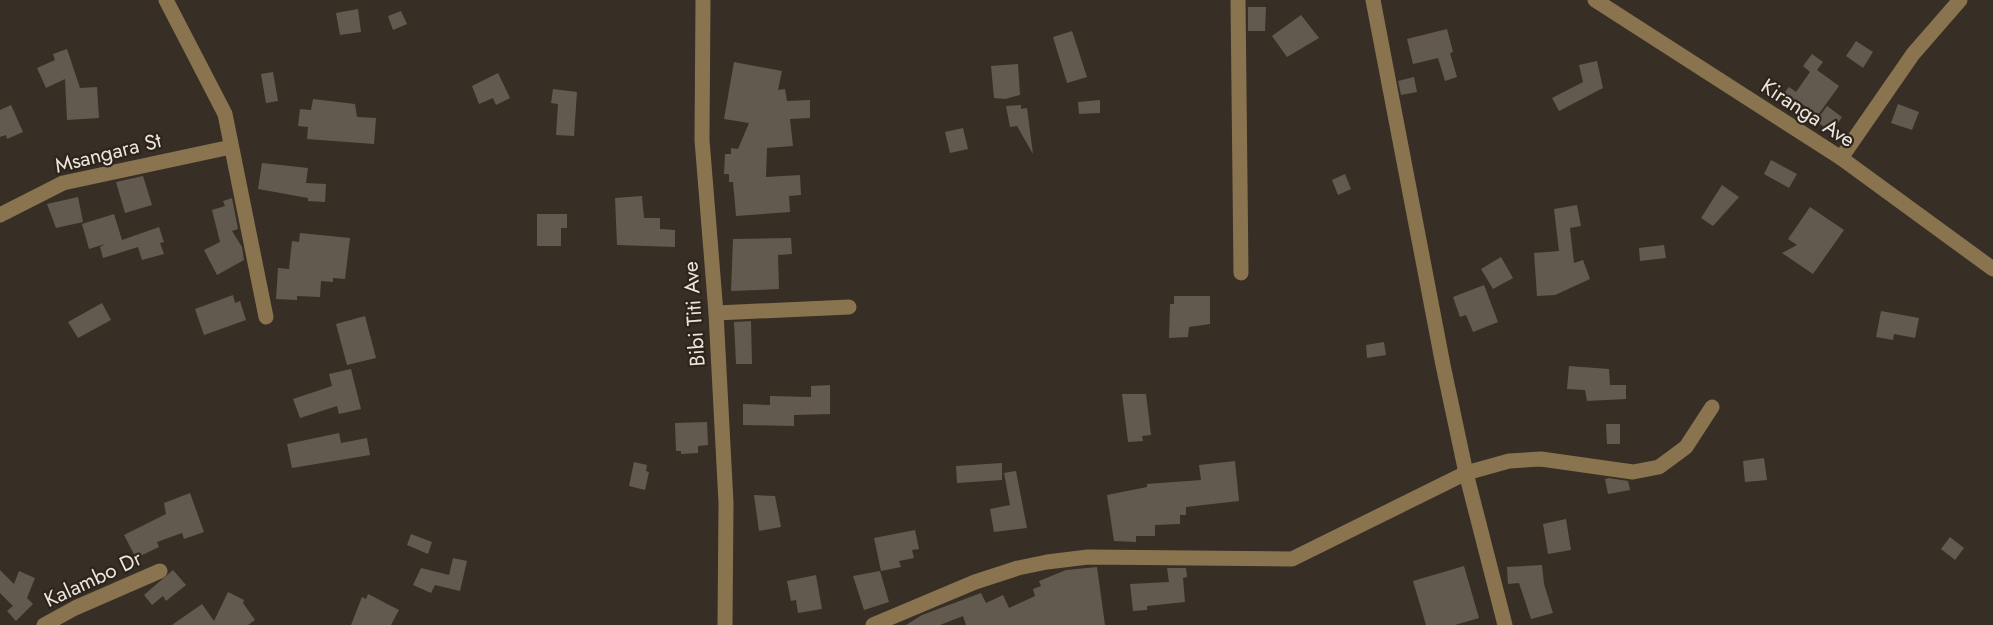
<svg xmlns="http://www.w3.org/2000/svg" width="1993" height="625" viewBox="0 0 1993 625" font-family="Jost,sans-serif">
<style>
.building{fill:#635a4f}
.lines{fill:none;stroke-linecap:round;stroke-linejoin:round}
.minor{stroke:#89744f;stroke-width:15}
.labels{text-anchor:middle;stroke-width:4.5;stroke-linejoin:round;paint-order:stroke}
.street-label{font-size:21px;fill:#ece6e0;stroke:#2d241c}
</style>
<rect width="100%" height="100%" fill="#372e25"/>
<g class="building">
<path d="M1248 7H1266L1265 31H1248Z"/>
<path d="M358 9 361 32 340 35 336 13Z"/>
<path d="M401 11 407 24 393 30 388 16Z"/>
<path d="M1301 15 1319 38 1287 57 1272 36Z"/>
<path d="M1447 29 1453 52 1450 53 1457 77 1445 81 1438 58 1413 64 1407 39Z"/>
<path d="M1072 31 1087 77 1067 83 1053 37Z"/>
<path d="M1856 41 1873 52 1863 68 1846 56Z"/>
<path d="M67 49 80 88 97 87 99 118 67 120 65 79 46 88 37 68 55 60 53 54Z"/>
<path d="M1812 54 1823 62 1817 70 1839 86 1818 115 1799 102 1795 108 1781 97 1789 87 1796 92 1810 72 1803 66Z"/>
<path d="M1597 61 1603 88 1559 111 1552 98 1583 82 1579 65Z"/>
<path d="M734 62 782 71 778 90 785 89 787 101 810 100V118L790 119 793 146 767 148 766 177 800 175 801 195 789 196 790 212 736 216 733 182H729V174H724L725 154H731V148L738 149 749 123 724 119Z"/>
<path d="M1018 64 1020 95 1005 99 994 98 991 66Z"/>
<path d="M273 72 278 101 266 103 261 74Z"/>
<path d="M498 73 510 98 496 105 493 98 479 104 472 86Z"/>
<path d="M1414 77 1417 92 1401 95 1398 81Z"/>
<path d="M553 89 577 92 574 136 556 135 558 104 551 103Z"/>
<path d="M313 99 355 104 357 117 376 118 374 144 307 139 308 127 298 126 300 109 311 110Z"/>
<path d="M1100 100V113L1079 114 1078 102Z"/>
<path d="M1898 104 1919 112 1912 130 1891 123Z"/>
<path d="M11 105 23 132 7 139 6 135 0 137V110Z"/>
<path d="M1021 105V109L1027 108 1033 154 1017 126 1010 127 1006 106Z"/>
<path d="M1827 106 1842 117 1831 132 1816 121Z"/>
<path d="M963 128 968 149 950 153 945 132Z"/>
<path d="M1771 160 1797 174 1789 188 1764 174Z"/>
<path d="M262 163 308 168 306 183 326 184 325 202 308 201V198L258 189Z"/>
<path d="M1345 174 1351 189 1338 195 1332 180Z"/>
<path d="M143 176 152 205 125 213 116 182Z"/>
<path d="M1722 185 1739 197 1713 226 1701 218Z"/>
<path d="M642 196 644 218H660V229L675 230V247L617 245 615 198Z"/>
<path d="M78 197 83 222 56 228 47 204Z"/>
<path d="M232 198 238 229 232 231 242 247 244 260 217 275 204 250 220 242 212 210 225 206 223 201Z"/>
<path d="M1577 205 1581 226 1570 228 1574 263 1583 260 1590 279 1555 295 1537 296 1534 253 1559 251 1554 209Z"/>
<path d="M1810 207 1844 230 1813 274 1782 253 1797 245 1788 239Z"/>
<path d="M114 214 122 240 159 227 164 242 160 243 164 254 142 260 138 247 103 258 100 247 105 244 89 249 82 224Z"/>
<path d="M537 214H567V228H561V246H537Z"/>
<path d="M300 233 350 238 345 279 333 278V282L321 281 320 297 297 296V300L276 299 278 268 289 269 292 241 299 242Z"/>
<path d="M791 238 792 254 778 255 779 289 731 291 733 239Z"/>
<path d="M1664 245 1666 258 1640 261 1639 248Z"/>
<path d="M1501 257 1513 278 1493 289 1481 269Z"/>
<path d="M1484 285 1498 322 1473 332 1466 315 1460 317 1453 297Z"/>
<path d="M233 295 235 303 240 301 246 320 204 335 195 309Z"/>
<path d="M1174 296H1210V324L1189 327 1188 337 1169 338 1170 304H1174Z"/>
<path d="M102 303 111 320 78 338 68 322Z"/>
<path d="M1881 311 1919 318 1915 338 1894 334 1893 340 1876 337Z"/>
<path d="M365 316 376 358 347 365 336 324Z"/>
<path d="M751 321 752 364H736L734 322Z"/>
<path d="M1384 342 1386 355 1367 358 1366 345Z"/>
<path d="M1569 366 1609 369 1610 385H1626V399L1587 401 1585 390 1567 389Z"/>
<path d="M351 369 361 409 339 414 337 406 300 418 293 399 332 386 329 374Z"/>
<path d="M830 385V414L794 415V426L743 425V404L770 405V396L811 397V386Z"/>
<path d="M1122 394H1146L1151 435 1142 436 1143 441 1128 442Z"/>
<path d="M707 422 708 445 698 446V453L681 454V451H676L675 423Z"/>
<path d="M1606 424H1620V444H1607Z"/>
<path d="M339 433 341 443 367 438 370 455 292 468 287 444Z"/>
<path d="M1764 458 1767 480 1745 482 1743 461Z"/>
<path d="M1235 461 1239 501 1186 507V515H1180V524L1155 525V536H1136V542L1114 541 1107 495 1147 487V484L1201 480 1199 465Z"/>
<path d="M634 462 647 465 646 471 649 472 645 490 629 486Z"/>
<path d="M1002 463V480L957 483 956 466Z"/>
<path d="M1016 471 1027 528 994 532 990 509 1010 505 1004 473Z"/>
<path d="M1609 478 1628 481 1630 490 1608 494 1605 479Z"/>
<path d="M190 493 204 532 184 539 182 533 157 542 159 547 136 558 124 535 166 514 164 503Z"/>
<path d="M754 495 775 496 781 527 759 531Z"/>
<path d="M1566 519 1571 550 1548 554 1543 524Z"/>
<path d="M915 530 919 549 912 550 914 558 899 561 901 567 881 571 874 538Z"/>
<path d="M411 534 432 542 428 554 407 545Z"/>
<path d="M1950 537 1964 548 1955 560 1941 549Z"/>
<path d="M453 558 467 561 460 591 435 585 431 593 413 585 421 568 449 575Z"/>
<path d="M1542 565 1544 584 1553 613 1531 619 1519 583 1508 584 1507 567Z"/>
<path d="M1464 566 1479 618 1455 625H1426L1413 581Z"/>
<path d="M1097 567 1105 625H966L963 616 940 625H906L922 615 981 593 986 603 1003 595 1009 608 1035 596 1033 589 1041 586 1039 581 1066 570Z"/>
<path d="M1167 568H1186L1187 577 1183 578 1185 602 1147 606V610L1133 611 1130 584 1169 582Z"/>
<path d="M0 570 14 584 19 571 35 578 27 598 33 604 16 621 7 611 13 606 0 593Z"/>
<path d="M173 570 186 585 166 601 163 596 152 605 144 595Z"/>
<path d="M880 571 889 602 864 610 853 576Z"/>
<path d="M816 575 822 609 798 613 796 600 791 601 787 581Z"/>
<path d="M228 592 244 600 243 603 255 620 248 625H172L202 604 214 621Z"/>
<path d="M368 594 399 610 391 625H351L362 597 366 599Z"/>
</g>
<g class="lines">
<g class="minor">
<path d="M166 0 225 114 266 317"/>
<path d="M703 0 702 140 716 313 726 503 725 625"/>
<path d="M1238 0 1241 273"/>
<path d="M1373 0 1443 365 1466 473 1505 625"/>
<path d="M1595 0 1841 158 1993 269"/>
<path d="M1841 158 1913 54 1960 0"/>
<path d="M0 215 63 183 231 147"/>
<path d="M716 313 849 307"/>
<path d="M44 625 75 608 160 571"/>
<path d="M873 625 975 582 1018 568 1047 562 1088 557 1292 559 1466 473 1509 461 1541 459 1633 472 1659 467 1686 447 1712 407"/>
</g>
</g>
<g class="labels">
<g class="street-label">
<text transform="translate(1808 113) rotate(33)" y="7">Kiranga Ave</text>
<text transform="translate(108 153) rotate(-14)" y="7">Msangara St</text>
<text transform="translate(694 314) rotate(-94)" y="7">Bibi Titi Ave</text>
<text transform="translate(93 579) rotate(-25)" y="7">Kalambo Dr</text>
</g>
</g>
</svg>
